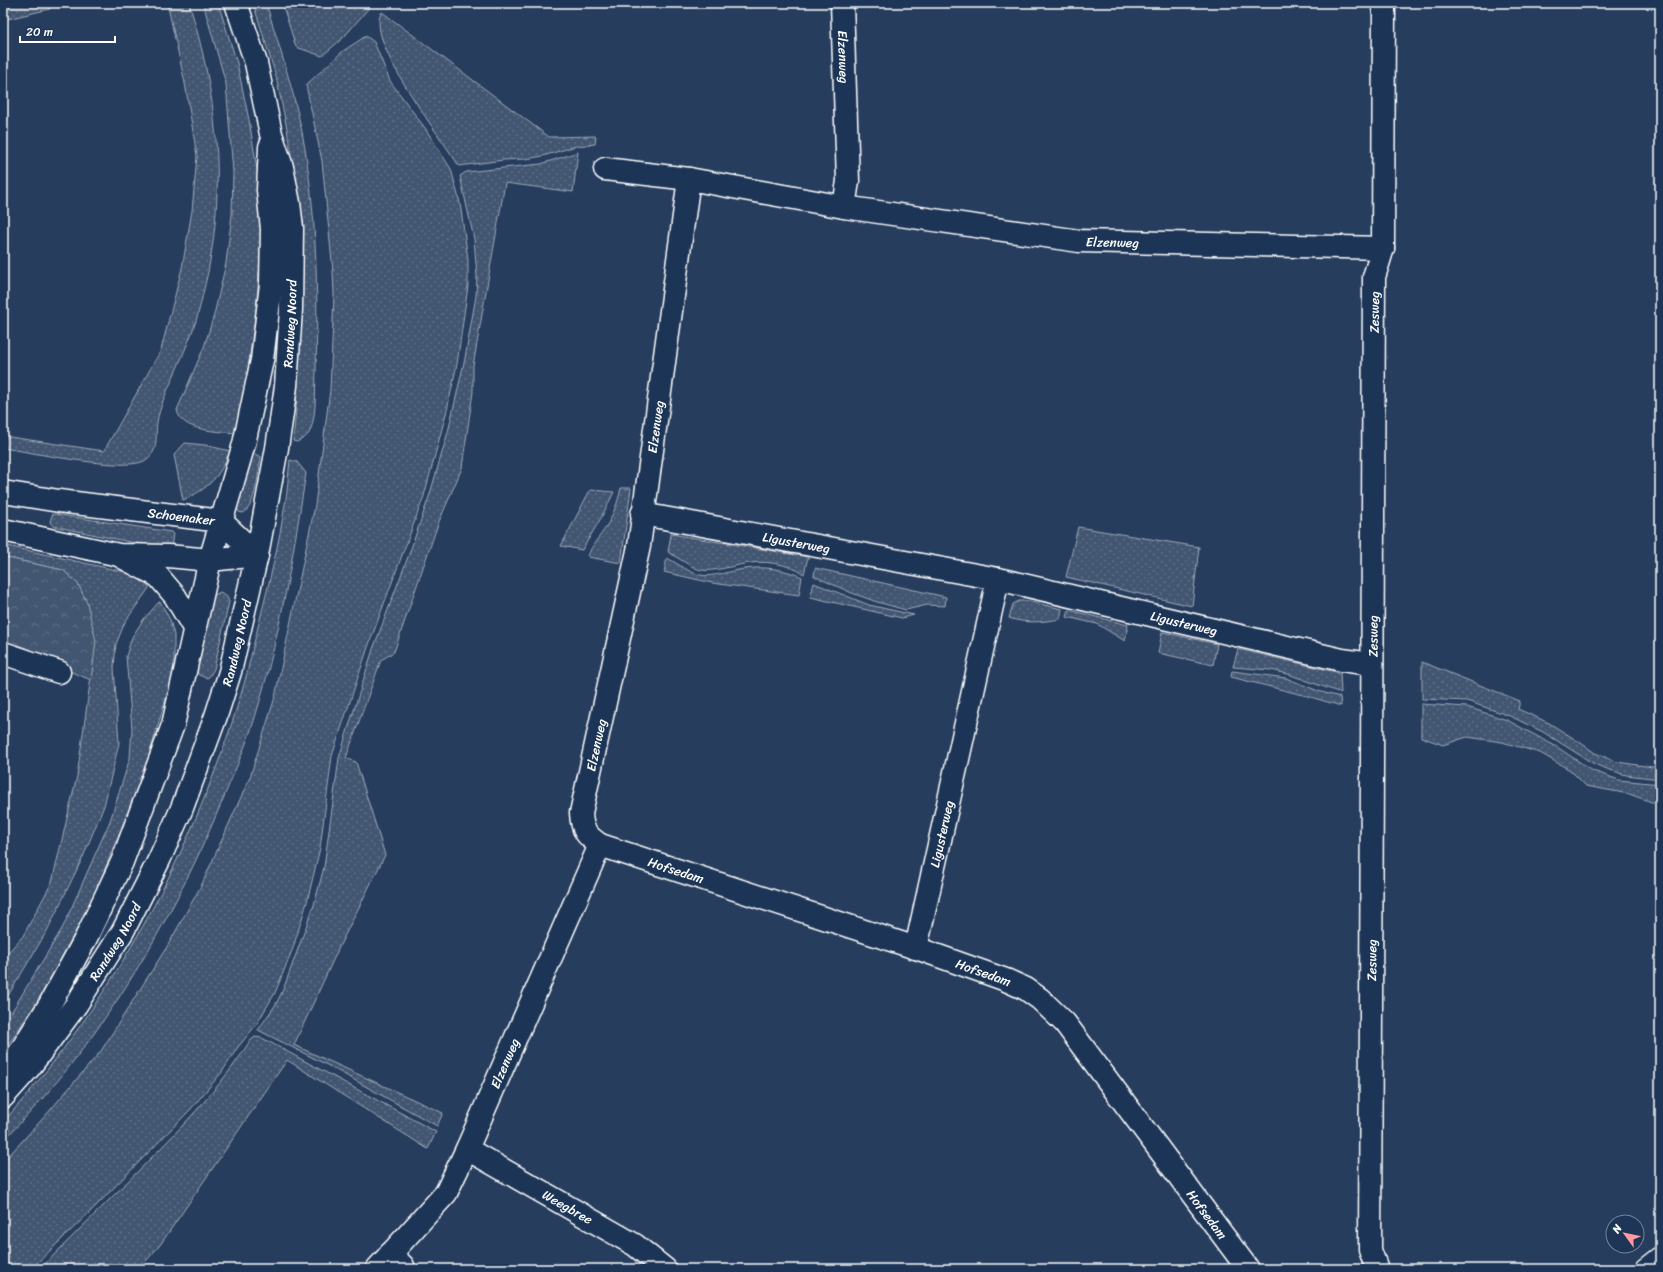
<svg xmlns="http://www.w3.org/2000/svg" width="1663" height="1272" viewBox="0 0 1663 1272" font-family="Sriracha,sans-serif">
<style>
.grass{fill:url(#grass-dots);stroke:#a0aab8}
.forest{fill:url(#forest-crowns);stroke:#a0aab8}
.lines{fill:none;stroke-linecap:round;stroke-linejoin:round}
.street-casing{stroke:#fff;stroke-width:25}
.secondary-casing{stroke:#fff;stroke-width:25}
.street{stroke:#1d3557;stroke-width:22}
.secondary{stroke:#1d3557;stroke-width:22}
.labels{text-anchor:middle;stroke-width:3.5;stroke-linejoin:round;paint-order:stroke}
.street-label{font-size:13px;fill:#fff;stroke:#1d3557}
</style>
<defs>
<pattern id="grass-dots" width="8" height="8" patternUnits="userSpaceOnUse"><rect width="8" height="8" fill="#425672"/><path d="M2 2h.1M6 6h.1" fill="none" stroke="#5e6f87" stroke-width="1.8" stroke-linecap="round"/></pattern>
<pattern id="forest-crowns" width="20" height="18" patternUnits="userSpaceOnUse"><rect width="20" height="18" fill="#425672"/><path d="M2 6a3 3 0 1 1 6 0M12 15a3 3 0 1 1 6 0" fill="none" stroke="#5e6f87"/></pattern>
</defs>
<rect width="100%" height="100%" fill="#263d5e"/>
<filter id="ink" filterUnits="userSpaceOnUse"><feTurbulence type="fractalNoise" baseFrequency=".025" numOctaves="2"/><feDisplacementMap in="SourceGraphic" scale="8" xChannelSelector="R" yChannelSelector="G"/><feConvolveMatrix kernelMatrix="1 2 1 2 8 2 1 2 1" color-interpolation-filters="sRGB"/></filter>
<g filter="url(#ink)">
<g class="grass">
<path d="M3 3H45L50 9 3 20Z"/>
<path d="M167 3H189C217 93 226 180 208 272 204 288 201 305 196 321 187 348 174 374 163 401 161 407 158 415 157 422 155 437 160 452 144 461 123 472 31 452 3 448V436L104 451 161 350 182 268 192 211 197 156 185 83Z"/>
<path d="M203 3H218L237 63 249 120 260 187 261 250 256 309 248 368 236 433C218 431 181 432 177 410L204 347 214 315 226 263 232 214 233 172 226 84Z"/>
<path d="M253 3H266C279 46 293 88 302 132 317 211 318 290 316 371 315 387 317 416 310 431 308 437 302 439 297 442L293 441 296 410 303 275 299 206 287 129 276 76Z"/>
<path d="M282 3H373L344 37 322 56 296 47Z"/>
<path d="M382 12 549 137 596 136 595 144 576 146 543 156 526 159 503 160 459 166C439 134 377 56 379 21 379 18 380 15 382 12Z"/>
<path d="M366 36 374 42 390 81 425 128 451 169 460 203 468 259V286L457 364 447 410 424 496 368 647 332 756 320 848 307 902 293 948 275 993 256 1025 238 1047 222 1072 190 1110 92 1210 31 1269H3V1162L46 1115 101 1051 168 945 202 884 250 777 275 697 315 505 330 390 334 295 333 272 322 161 306 85 343 51Z"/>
<path d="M578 152 573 192 505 183 473 366V392L462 468 438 524 394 652 381 660 346 758 356 762 385 855 341 943 294 1045 443 1113 437 1126 329 1066 258 1030 276 1004 283 990 314 905 324 867 339 758 373 649 408 557 430 494 448 432 465 358 476 296 477 276 474 239 460 176 466 172 541 164Z"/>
<path d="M185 443 205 445 230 451C220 477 208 489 183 500L174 455Z"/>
<path d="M250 453 260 456 261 457C259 470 255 508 243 513L239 512 236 508Z"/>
<path d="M290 460 297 462 306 473C294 550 281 629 259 704 250 737 236 768 223 799 185 891 136 980 75 1059 53 1088 28 1115 3 1141V1122C114 1000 195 848 242 691 249 668 253 645 259 623 269 583 279 544 285 504 288 490 288 475 290 460Z"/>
<path d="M621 488H631L621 563 588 557C591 545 600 537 606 527 613 515 618 502 621 488Z"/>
<path d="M590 490 614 492 601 518 582 550 561 546Z"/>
<path d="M54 514 171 532 173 534 171 548 130 542 53 526 50 522 52 515Z"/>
<path d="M1078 527 1199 547 1192 606 1066 577Z"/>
<path d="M671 534 808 557 804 574C787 563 763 560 744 564 732 566 714 572 701 570 692 568 677 557 668 552Z"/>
<path d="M3 545 125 572C134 575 142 579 149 586V588L125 622 116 644 114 667 119 743 104 806 83 857 47 931 3 1004V958L23 936 52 882 77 776 92 669 87 603 78 584 63 570 3 557Z"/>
<path d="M667 558C677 563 690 573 700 575 712 578 733 570 745 569 765 566 784 569 802 577L799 595 712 583 664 572Z"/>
<path d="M815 568 946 597 945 606 927 605 906 610 877 602 852 593 814 576Z"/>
<path d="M814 583 869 605 914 615 902 618 810 597Z"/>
<path d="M220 592 226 595 229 602 214 669 209 677 206 678 199 675 196 669 213 596Z"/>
<path d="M1019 601H1027L1062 609 1060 619C1043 622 1026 624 1009 618L1013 604Z"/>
<path d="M159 602 161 603 170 620 174 635V671L144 772 92 901 38 1001 3 1052V1026L63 927 110 821 130 758 132 729 126 656 132 637 143 620Z"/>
<path d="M1069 610 1128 625 1125 641 1097 624 1067 617Z"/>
<path d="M1162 632 1217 644 1213 665 1158 653Z"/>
<path d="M1238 649 1340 673 1341 693 1288 674 1271 670 1233 667Z"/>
<path d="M1422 662 1520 701 1518 709 1549 723 1578 741 1595 753 1617 762 1652 767 1660 765V779L1626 775 1607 769 1594 764 1543 732 1510 716 1467 701 1422 699Z"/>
<path d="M1232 671 1286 678 1318 691 1340 697 1341 706 1307 696 1231 677Z"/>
<path d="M1421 704 1467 707 1507 720 1557 747 1593 771 1619 780 1660 784V805L1629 794 1586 786 1570 770 1540 753 1502 742 1467 737 1443 745 1421 737Z"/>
<path d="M255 1037 262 1038 436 1132 428 1149 287 1060 160 1245 139 1269H40C80 1228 121 1189 161 1148 193 1115 225 1081 250 1041Z"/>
</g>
<path class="forest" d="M3 557 63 570 78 584 87 603 96 641 91 680 3 644Z"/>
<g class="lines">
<defs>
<g id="street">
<path id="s1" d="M842 3 848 181 844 207"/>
<path id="s2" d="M605 169 689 179 844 207 1079 241 1383 248"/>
<path id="s3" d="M642 514 998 579 1342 660 1371 664"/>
<path d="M3 653 59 672"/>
<path id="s4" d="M600 845 916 948 1006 980 1026 989 1040 999 1065 1023 1248 1269"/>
<path id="s5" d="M916 948 998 579"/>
<path id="s6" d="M467 1149 635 1245 665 1269"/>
<path d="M390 1254 403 1266 404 1269"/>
<path id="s7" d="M377 1269 446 1193 467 1149 600 845C586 835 582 831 581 813L639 546 689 179"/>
<path id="s8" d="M1377 1269 1370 1250 1374 277 1383 248 1384 3"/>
<path d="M1646 1269 1660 1258"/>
</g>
<g id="secondary">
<path id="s9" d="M3 492 59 501 221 521 257 555"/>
<path d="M3 530 119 555 168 556 210 560 257 555"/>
<path d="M122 557 158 576 175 596 195 630"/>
<path d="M3 1079 50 1004 86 938 122 862 173 725 210 560 244 444 262 360 271 284 272 229 268 190 270 147"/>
<path id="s10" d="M3 1097 29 1068 76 1005 123 931 159 860 182 808 216 716 230 672 257 555 277 448 286 386 291 309 292 228 289 203 282 167 271 134 256 63 236 3"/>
</g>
</defs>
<use href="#street" class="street-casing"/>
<use href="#secondary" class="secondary-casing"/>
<use href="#street" class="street"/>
<use href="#secondary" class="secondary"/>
</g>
</g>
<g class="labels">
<g class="street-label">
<text dy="5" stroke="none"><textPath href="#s1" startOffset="54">Elzenweg</textPath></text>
<text dy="5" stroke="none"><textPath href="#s2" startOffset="513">Elzenweg</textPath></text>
<text dy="5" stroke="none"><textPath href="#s8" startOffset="958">Zesweg</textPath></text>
<text dy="5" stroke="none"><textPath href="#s10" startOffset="840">Randweg Noord</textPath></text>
<text dy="5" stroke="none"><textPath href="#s7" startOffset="916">Elzenweg</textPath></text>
<text dy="5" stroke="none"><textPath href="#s9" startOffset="180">Schoenaker</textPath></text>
<text dy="5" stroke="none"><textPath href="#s3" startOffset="157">Ligusterweg</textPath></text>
<text dy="5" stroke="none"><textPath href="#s3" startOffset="553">Ligusterweg</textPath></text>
<text dy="5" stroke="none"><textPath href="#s8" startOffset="634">Zesweg</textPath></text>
<text dy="5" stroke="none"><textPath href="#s10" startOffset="516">Randweg Noord</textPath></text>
<text dy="5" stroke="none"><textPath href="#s7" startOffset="592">Elzenweg</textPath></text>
<text dy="5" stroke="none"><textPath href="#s5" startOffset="117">Ligusterweg</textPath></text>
<text dy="5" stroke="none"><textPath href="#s4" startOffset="80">Hofsedam</textPath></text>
<text dy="5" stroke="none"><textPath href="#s10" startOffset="192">Randweg Noord</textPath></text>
<text dy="5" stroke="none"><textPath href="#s8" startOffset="310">Zesweg</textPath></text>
<text dy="5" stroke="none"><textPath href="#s4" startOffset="404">Hofsedam</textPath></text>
<text dy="5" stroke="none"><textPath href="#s7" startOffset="245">Elzenweg</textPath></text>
<text dy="5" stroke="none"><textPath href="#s6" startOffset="116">Weegbree</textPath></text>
<text dy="5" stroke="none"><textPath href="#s4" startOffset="740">Hofsedam</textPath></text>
</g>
</g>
<rect width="1663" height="1272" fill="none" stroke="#1d3557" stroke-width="16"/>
<rect x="8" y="8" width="1647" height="1256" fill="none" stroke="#fff" stroke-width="1.5" filter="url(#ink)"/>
<g transform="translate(1625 1234) rotate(303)"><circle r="19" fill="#1d3557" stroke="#77869a"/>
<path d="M0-3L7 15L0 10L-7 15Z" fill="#ff9aa2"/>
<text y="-6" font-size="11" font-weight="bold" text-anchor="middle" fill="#ffffff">N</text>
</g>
<path d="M20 36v6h95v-6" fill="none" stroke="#ffffff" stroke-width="2"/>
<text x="26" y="36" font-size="12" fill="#ffffff" stroke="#1d3557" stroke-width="3" paint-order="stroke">20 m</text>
</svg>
